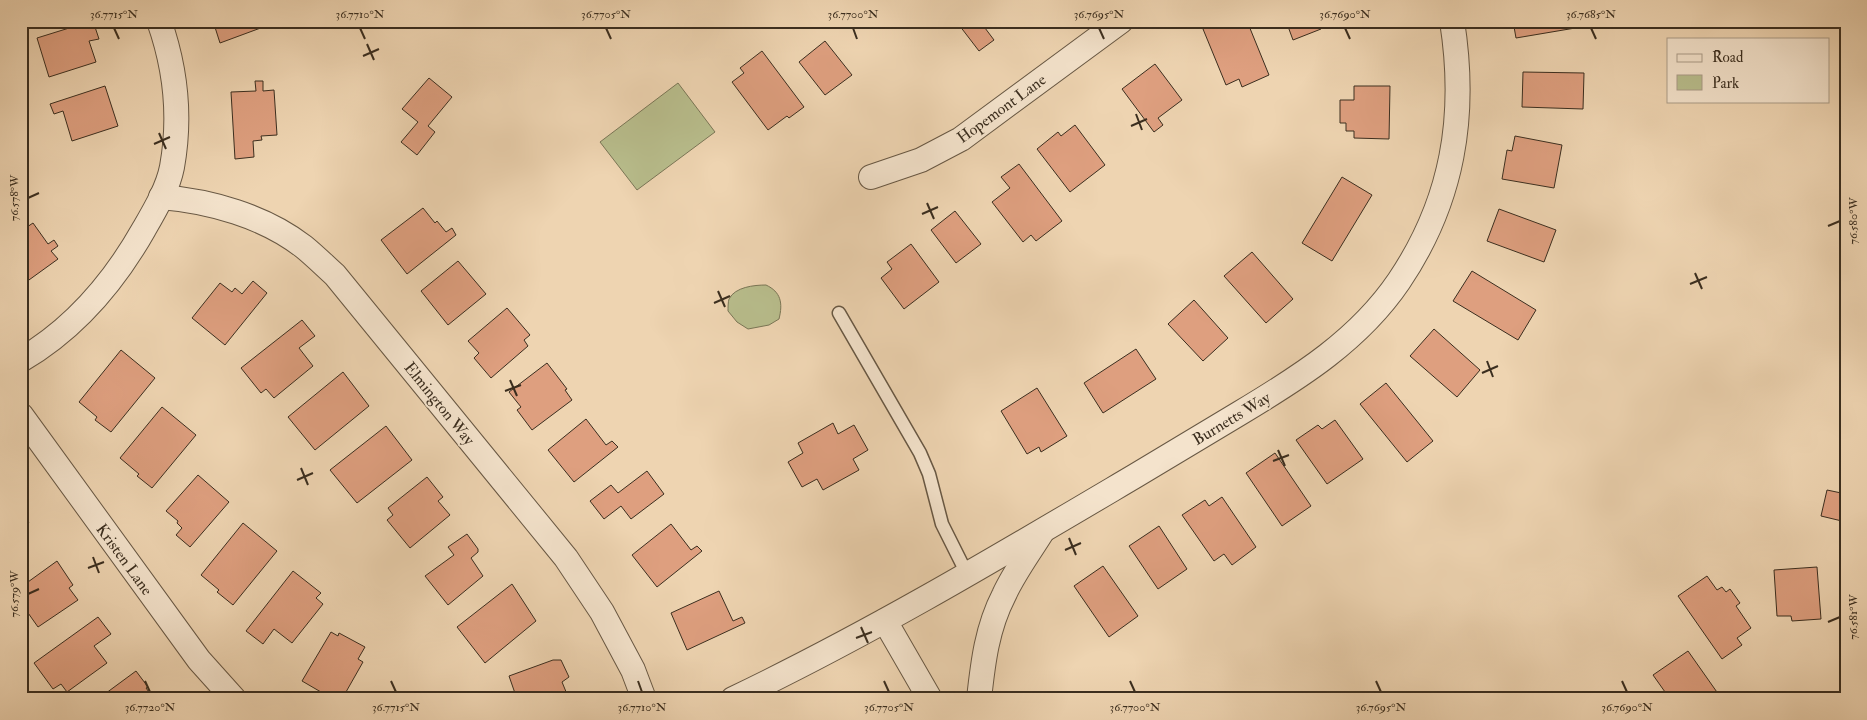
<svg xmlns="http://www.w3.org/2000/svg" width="1867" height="720" viewBox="0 0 1867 720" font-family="'IM FELL Double Pica',serif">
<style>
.green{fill:#b8bd8c;stroke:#7a7656}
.building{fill:#de9f7f;stroke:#3b2e1f}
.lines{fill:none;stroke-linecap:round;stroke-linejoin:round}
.lane-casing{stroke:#685844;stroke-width:15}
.street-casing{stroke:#685844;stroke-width:26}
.lane{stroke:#f4e3cc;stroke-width:12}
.street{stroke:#f4e3cc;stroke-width:24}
.ticks{fill:none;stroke:#3b2e1f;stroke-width:2}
.labels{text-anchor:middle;stroke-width:4;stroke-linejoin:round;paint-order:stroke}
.street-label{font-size:16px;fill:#3b2e1f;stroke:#f4e3cc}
.neatline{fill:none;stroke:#3b2e1f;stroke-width:2}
.ticks-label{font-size:12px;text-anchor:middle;fill:#3b2e1f}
</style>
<rect width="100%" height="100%" fill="#eed4b1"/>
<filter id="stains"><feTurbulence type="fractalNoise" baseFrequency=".004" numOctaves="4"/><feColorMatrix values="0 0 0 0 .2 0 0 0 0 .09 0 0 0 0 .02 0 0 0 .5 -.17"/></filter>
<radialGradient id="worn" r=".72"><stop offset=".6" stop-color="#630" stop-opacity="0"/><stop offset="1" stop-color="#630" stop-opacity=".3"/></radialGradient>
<g class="green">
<path d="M678 83 715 132 637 190 600 142Z"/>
<path d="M766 285C781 292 783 303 779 319L769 325 748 329 737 322 728 311C728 308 728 302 729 299 735 287 754 285 766 285Z"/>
</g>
<g class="building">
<path d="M86 21H93L99 39 89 41 96 62 49 77 37 38 82 24 81 23Z"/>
<path d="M213 21H264L266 26 220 43Z"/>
<path d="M956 21H992L985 28 994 40 979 51Z"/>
<path d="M1221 21H1247L1269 75 1242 87 1239 79 1226 85 1203 29Z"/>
<path d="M1286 21H1317L1321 29 1293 40Z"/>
<path d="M1513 21H1593V25L1516 38Z"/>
<path d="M825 41 852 75 825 95 799 62Z"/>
<path d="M762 51 804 107 789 118 787 116 768 130 732 82 744 73 740 68Z"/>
<path d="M1155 64 1182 100 1158 118 1163 125 1154 132 1122 89Z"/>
<path d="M1523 72 1584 73 1583 109 1522 107Z"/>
<path d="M429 78 452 97 428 126 435 132 417 155 401 142 418 122 402 109Z"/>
<path d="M255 81H263V91L274 90 277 135 261 136 262 140 253 141 254 157 235 159 231 92 256 91Z"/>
<path d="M105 86 118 126 72 141 63 111 54 114 50 104Z"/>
<path d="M1354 86H1390L1389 139 1354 138V131H1346V123H1340V100H1354Z"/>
<path d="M1075 125 1105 165 1070 192 1037 149 1058 132 1061 136Z"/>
<path d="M1515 136 1562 145 1554 188 1502 179 1507 150 1512 151Z"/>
<path d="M1019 164 1062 221 1036 241 1031 235 1023 242 992 202 1010 188 1001 177Z"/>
<path d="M1342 177 1372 195 1332 261 1302 243Z"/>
<path d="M423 208 435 223 437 221 446 232 452 228 456 235 407 274 381 240Z"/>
<path d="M1499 209 1556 230 1544 262 1487 241Z"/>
<path d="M955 211 981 244 956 263 931 230Z"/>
<path d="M33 223 48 244 54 240 58 246 51 251 58 259 22 285 21 231Z"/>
<path d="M911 244 939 282 904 309 881 278 892 269 887 262Z"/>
<path d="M1252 252 1293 299 1266 323 1224 276Z"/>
<path d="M458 261 486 294 448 325 421 291Z"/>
<path d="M1472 271 1536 310 1518 340 1453 301Z"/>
<path d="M253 281 267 293 225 345 192 318 220 283 232 292 235 288 242 294Z"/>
<path d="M1194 300 1228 338 1203 361 1168 324Z"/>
<path d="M507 308 530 335 524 340 528 346 491 378 474 358 479 353 468 341Z"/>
<path d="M302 320 315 336 299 348 313 366 274 398 266 389 261 393 241 368Z"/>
<path d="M1434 329 1480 370 1457 397 1410 356Z"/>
<path d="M1136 349 1156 379 1103 413 1084 383Z"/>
<path d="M121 350 155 378 111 432 95 420 97 417 79 402Z"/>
<path d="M547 363 567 389 565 390 572 400 532 430 517 410 521 407 509 392Z"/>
<path d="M343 372 369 406 315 450 288 417Z"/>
<path d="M1386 383 1433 441 1407 462 1360 404Z"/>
<path d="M1037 388 1067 436 1041 452 1039 447 1027 454 1001 411Z"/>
<path d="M162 407 196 435 152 488 137 476 139 474 120 458Z"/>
<path d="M586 419 606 445 612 441 618 447 574 482 548 450Z"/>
<path d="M1335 420 1363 459 1327 484 1296 440 1318 425 1322 429Z"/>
<path d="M833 423 838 434 854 425 868 450 853 459 859 470 823 490 817 479 802 487 788 462 803 453 798 443Z"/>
<path d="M386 426 412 460 357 503 330 470Z"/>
<path d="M1275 453 1311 506 1282 526 1246 473Z"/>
<path d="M647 471 664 494 631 519 621 506 604 519 590 501 611 485 618 493Z"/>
<path d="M198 475 229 502 190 547 176 535 182 528 177 523 178 521 166 511Z"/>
<path d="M427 477 443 497 438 501 450 515 410 548 387 520 393 515 388 508Z"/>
<path d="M1827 490 1846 494V522L1821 516Z"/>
<path d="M1222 497 1256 547 1232 565 1224 554 1214 561 1182 515 1205 500 1209 506Z"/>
<path d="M21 512 29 523 21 529Z"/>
<path d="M243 523 277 551 233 605 217 592 219 590 201 575Z"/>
<path d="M671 524 691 550 697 546 702 551 657 587 632 555Z"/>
<path d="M1159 526 1187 569 1158 589 1129 546Z"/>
<path d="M467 534 478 549V552L471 558 483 576 448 605 425 576 454 555 448 547Z"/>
<path d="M57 561 73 585 69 588 78 600 38 627 21 603V587Z"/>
<path d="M1103 566 1138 616 1109 637 1074 586Z"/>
<path d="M1817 567 1821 619 1792 621 1791 616H1777L1774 570Z"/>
<path d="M293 571 321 593 316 598 323 604 292 643 274 629 263 644 246 631Z"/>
<path d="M1707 576 1717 590 1722 587 1726 592 1730 589 1740 603 1736 606 1751 628 1737 638 1742 645 1722 659 1678 596Z"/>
<path d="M512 584 536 621 485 663 457 627Z"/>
<path d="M719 591 733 621 742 617 745 623 687 650 671 613Z"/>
<path d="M98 617 111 634 94 646 107 663 67 692 61 684 53 689 34 663Z"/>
<path d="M331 632 338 636 339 633 365 647 358 659 363 662 342 699H333L302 681Z"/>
<path d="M1688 651 1719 695 1713 699H1670L1653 675Z"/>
<path d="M553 660H561L569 677 562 682 569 699H517L509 676Z"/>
<path d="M136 671 148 687 146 688 154 699H98Z"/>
</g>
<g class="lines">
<defs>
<path id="lane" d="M839 313 920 453 929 474 942 524 967 574"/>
<g id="street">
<path d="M871 177 921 160 961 139 1121 21"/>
<path d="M161 197C210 201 264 216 304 247 315 256 325 266 335 275L566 558 602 612 633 670 644 699"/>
<path d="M21 360C74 329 114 282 144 229 155 210 168 188 172 167 181 117 176 69 159 21"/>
<path d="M21 415 199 660 234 699"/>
<path d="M885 621 930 699"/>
<path d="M733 699C871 633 1003 554 1135 476 1170 455 1205 434 1240 413 1300 377 1359 340 1399 281 1453 201 1467 116 1452 21"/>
<path d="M979 699C983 662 987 628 1004 595 1014 573 1029 553 1042 532"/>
</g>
</defs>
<use href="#lane" class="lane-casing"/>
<use href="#street" class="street-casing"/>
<use href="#lane" class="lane"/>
<use href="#street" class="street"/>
</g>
<path class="ticks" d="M114 28 119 39M360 28 365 39M606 28 611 39M853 28 857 39M1099 28 1104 39M1345 28 1350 39M1591 28 1596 39M367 44 374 60M363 56 379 49M1136 114 1142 130M1131 126 1147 119M159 133 166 149M154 144 170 137M28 198 39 193M927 203 934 219M922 214 938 207M1828 226 1840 221M1695 273 1702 289M1690 284 1707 277M718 291 725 307M714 303 730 296M1487 361 1493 377M1482 373 1498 366M510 380 517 396M505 391 521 385M1278 450 1285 466M1273 461 1289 455M301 468 308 485M297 480 313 473M1069 538 1076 555M1065 550 1081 543M93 557 99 573M88 568 104 562M28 594 39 589M1828 622 1840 617M861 627 868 643M856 638 872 632M145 681 150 692M391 681 396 692M638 681 642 692M884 681 889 692M1130 681 1135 692M1376 681 1381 692M1622 681 1627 692"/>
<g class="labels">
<g class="street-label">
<text transform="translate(1001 108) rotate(-36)" y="6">Hopemont Lane</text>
<text transform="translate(440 403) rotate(51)" y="6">Elmington Way</text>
<text transform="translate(1231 418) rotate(-31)" y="6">Burnetts Way</text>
<text transform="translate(125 559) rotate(54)" y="6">Kristen Lane</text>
</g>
</g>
<rect width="1867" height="720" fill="none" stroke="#eed4b1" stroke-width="55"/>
<rect x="1667" y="38" width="162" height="65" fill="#f4e3cc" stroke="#aa9b87"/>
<rect x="1677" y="54" width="25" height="8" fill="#f4e3cc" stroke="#aa9b87"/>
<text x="1712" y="62" font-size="15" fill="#3b2e1f">Road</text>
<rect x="1677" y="75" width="25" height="15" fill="#b8bd8c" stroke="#aa9b87"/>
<text x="1712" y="88" font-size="15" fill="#3b2e1f">Park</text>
<rect x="28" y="28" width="1812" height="664" class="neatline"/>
<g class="ticks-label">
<text x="114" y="18">36.7715°N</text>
<text x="360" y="18">36.7710°N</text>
<text x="606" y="18">36.7705°N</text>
<text x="853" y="18">36.7700°N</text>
<text x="1099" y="18">36.7695°N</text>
<text x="1345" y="18">36.7690°N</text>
<text x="1591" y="18">36.7685°N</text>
<text transform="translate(14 198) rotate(-90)" y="4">76.578°W</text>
<text transform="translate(1853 221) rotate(-90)" y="4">76.580°W</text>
<text transform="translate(14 594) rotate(-90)" y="4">76.579°W</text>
<text transform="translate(1853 617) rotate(-90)" y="4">76.581°W</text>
<text x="150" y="711">36.7720°N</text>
<text x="396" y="711">36.7715°N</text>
<text x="642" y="711">36.7710°N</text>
<text x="889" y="711">36.7705°N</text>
<text x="1135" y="711">36.7700°N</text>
<text x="1381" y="711">36.7695°N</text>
<text x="1627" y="711">36.7690°N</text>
</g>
<rect width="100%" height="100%" filter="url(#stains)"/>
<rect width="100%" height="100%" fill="url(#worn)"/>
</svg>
